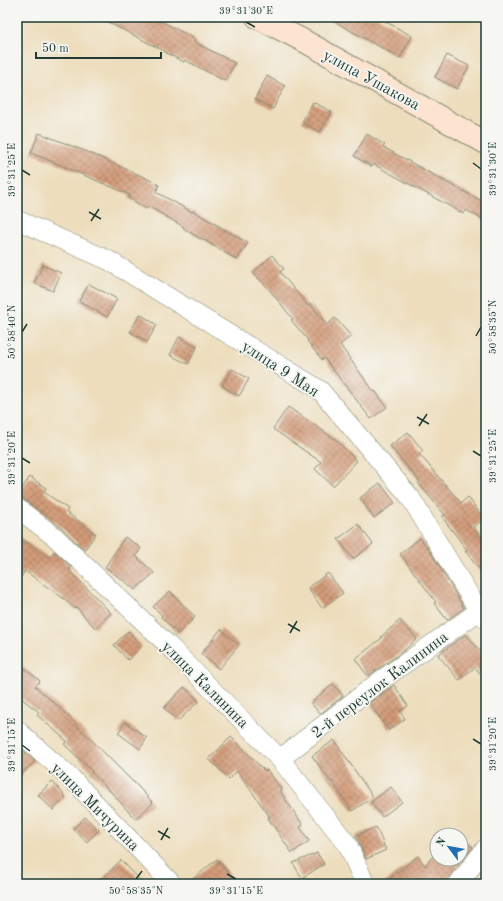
<svg xmlns="http://www.w3.org/2000/svg" width="503" height="901" viewBox="0 0 503 901" font-family="'Old Standard TT',serif">
<style>
.building{fill:url(#building-cross-hatch)}
.lines{fill:none;stroke-linecap:round;stroke-linejoin:round}
.street-casing{stroke:#868d78;stroke-width:20}
.secondary-casing{stroke:#868d78;stroke-width:24}
.street{stroke:#fff;stroke-width:19}
.secondary{stroke:#fde4d1;stroke-width:22}
.ticks{fill:none;stroke:#1f3d34;stroke-width:1.5}
.labels{text-anchor:middle;stroke-width:3.5;stroke-linejoin:round;paint-order:stroke}
.street-label{font-size:16px;fill:#1f3d34;stroke:#f6f6f2}
.neatline{fill:none;stroke:#1f3d34;stroke-width:1.5}
.ticks-label{font-size:10px;text-anchor:middle;fill:#1f3d34}
</style>
<defs>
<pattern id="building-cross-hatch" width="8" height="8" patternUnits="userSpaceOnUse"><rect width="8" height="8" fill="#d39b79"/><path d="M0 0l8 8M0 8l8-8" fill="none" stroke="#ab8064"/></pattern>
</defs>
<rect width="100%" height="100%" fill="#f6f6f2"/>
<filter id="ink" filterUnits="userSpaceOnUse"><feTurbulence type="fractalNoise" baseFrequency=".025" numOctaves="2"/><feDisplacementMap in="SourceGraphic" scale="8" xChannelSelector="R" yChannelSelector="G"/><feConvolveMatrix kernelMatrix="1 2 1 2 8 2 1 2 1" color-interpolation-filters="sRGB"/></filter>
<filter id="wash" filterUnits="userSpaceOnUse"><feTurbulence type="fractalNoise" baseFrequency=".012" numOctaves="4" result="noise"/><feDisplacementMap in="SourceGraphic" scale="16" xChannelSelector="R" yChannelSelector="G"/><feGaussianBlur stdDeviation="0.9" result="paint"/><feColorMatrix in="noise" values="0 0 0 0 0 0 0 0 0 0 0 0 0 0 0 0 0 1.4 0 .05"/><feComposite in="paint" operator="in"/></filter>
<g filter="url(#wash)">
<rect width="100%" height="100%" fill="#edddbc"/>
<g id="blocks">
<g class="building">
<path d="M98 17H154L161 21 195 39 194 42 235 63 225 81 185 60 184 62 166 53V52Z"/>
<path d="M326 17H377L412 36 400 58Z"/>
<path d="M447 55 469 66 457 89 435 77Z"/>
<path d="M267 76 285 86 273 109 255 99Z"/>
<path d="M313 102 332 112 320 132 302 122Z"/>
<path d="M39 133 90 153 146 178 159 185 156 192 192 212 193 211 248 243 237 260 201 238V239L183 228 184 227 148 206 147 209 128 198 130 195 63 166 31 153Z"/>
<path d="M367 134 385 145 383 147 448 183 486 203V221L466 210 464 214 373 164 372 167 354 156Z"/>
<path d="M272 255 284 269 280 272 308 306 310 304 327 325 335 318 351 336 340 345 374 392 375 391 387 407 371 419 324 358 322 360 307 341 308 340 291 320 293 319 268 288 253 273Z"/>
<path d="M43 265 61 273 53 291 34 283Z"/>
<path d="M89 284 117 299 107 317 79 301Z"/>
<path d="M140 314 157 325 147 342 130 332Z"/>
<path d="M179 337 197 347 188 364 170 355Z"/>
<path d="M232 369 249 379 239 396 222 386Z"/>
<path d="M288 407 335 439 357 461 333 486 315 469 321 462 273 429Z"/>
<path d="M408 432 423 451 419 454 461 503 468 497 484 519 473 527 486 544V578L465 551 467 550 442 517 445 515 418 483 420 482 390 446Z"/>
<path d="M30 477 46 488 44 492 68 509 66 512 96 534 84 550 62 528 43 513 17 495Z"/>
<path d="M380 483 395 503 374 518 360 498Z"/>
<path d="M358 524 373 544 353 559 338 539Z"/>
<path d="M17 535 49 558 54 551 71 567 69 570 111 613 95 628 76 607 75 609 63 598 25 571 17 583Z"/>
<path d="M125 537 141 548 136 556 154 573 135 590 127 583 105 567Z"/>
<path d="M420 538 430 551 464 608 447 620 434 603 436 602 400 554Z"/>
<path d="M328 573 343 593 322 608 308 588Z"/>
<path d="M170 591 195 617 178 634 161 617 162 615 153 607Z"/>
<path d="M400 620 417 639 402 652 368 676 355 659 382 638 381 637Z"/>
<path d="M221 629 239 645 219 669 201 654Z"/>
<path d="M128 631 142 646 128 660 114 645Z"/>
<path d="M466 634 486 658V681L475 667 459 680 438 655Z"/>
<path d="M23 667 40 681 35 686 59 707 133 782H134L153 803 135 819 111 792 91 772 92 771 64 744 67 741 37 715 39 712 17 695V675Z"/>
<path d="M333 684 343 696 320 714 311 703Z"/>
<path d="M394 685 408 706 400 711 405 719 389 730 369 703Z"/>
<path d="M184 687 199 701 178 721 164 708Z"/>
<path d="M125 722 147 738 140 749 118 733Z"/>
<path d="M231 737 265 771 267 770 282 790 280 791 303 825 300 827 309 841 292 853 268 818 270 817 237 771 229 779 209 759Z"/>
<path d="M334 740 373 797 352 811 332 781 331 782 312 756Z"/>
<path d="M17 745 35 761 17 779Z"/>
<path d="M52 781 66 797 53 810 38 795Z"/>
<path d="M391 787 402 802 382 817 371 802Z"/>
<path d="M85 817 99 830 87 842 73 829Z"/>
<path d="M376 827 386 850 366 859 358 840 355 836Z"/>
<path d="M461 838 473 847 443 884H383L418 856 425 866 437 851V859H461Z"/>
<path d="M317 853 324 864 302 878 293 863Z"/>
<path d="M217 859 238 884H187Z"/>
<path d="M121 860 144 884H97Z"/>
</g>
</g>
</g>
<g filter="url(#ink)">
<use href="#blocks" fill-opacity="0" stroke="#868d78" stroke-width="1"/>
<g class="lines">
<defs>
<g id="street">
<path d="M17 220 108 260 320 390 410 497 479 611 486 619"/>
<path d="M17 508 55 537 169 646 280 759 348 845 365 884"/>
<path d="M17 730 72 779 172 884"/>
<path d="M280 759 380 681 479 611"/>
<path d="M458 884 486 848"/>
</g>
<path id="secondary" d="M257 17 306 42 486 143"/>
</defs>
<use href="#street" class="street-casing"/>
<use href="#secondary" class="secondary-casing"/>
<use href="#street" class="street"/>
<use href="#secondary" class="secondary"/>
</g>
</g>
<path class="ticks" d="M246 22 255 27M473 163 481 169M22 170 30 175M89 212 101 219M91 221 99 209M22 332 27 324M476 336 481 327M417 417 429 424M419 426 427 414M473 451 481 456M22 458 30 463M288 624 300 631M290 633 297 621M473 739 481 744M22 745 30 751M158 831 170 838M161 840 168 828M227 874 236 879M136 879 142 871"/>
<g class="labels">
<g class="street-label">
<text transform="translate(372 79) rotate(29)" y="6">улица Ушакова</text>
<text transform="translate(281 368) rotate(33)" y="6">улица 9 Мая</text>
<text transform="translate(206 684) rotate(45)" y="6">улица Калинина</text>
<text transform="translate(379 684) rotate(-37)" y="6">2-й переулок Калинина</text>
<text transform="translate(96 806) rotate(45)" y="6">улица Мичурина</text>
</g>
</g>
<rect width="503" height="901" fill="none" stroke="#f6f6f2" stroke-width="44"/>
<g transform="translate(449 847) rotate(302)"><circle r="19" fill="#f6f6f2" stroke="#a0aca6"/>
<path d="M0-3L7 15L0 10L-7 15Z" fill="#1f6fb2"/>
<text y="-6" font-size="11" font-weight="bold" text-anchor="middle" fill="#1f3d34">N</text>
</g>
<path d="M36 52v6h125v-6" fill="none" stroke="#1f3d34" stroke-width="2"/>
<text x="42" y="52" font-size="12" fill="#1f3d34" stroke="#f6f6f2" stroke-width="3" paint-order="stroke">50 m</text>
<rect x="22" y="22" width="459" height="857" class="neatline"/>
<g class="ticks-label">
<text x="246" y="14">39°31'30"E</text>
<text transform="translate(492 169) rotate(-90)" y="4">39°31'30"E</text>
<text transform="translate(11 170) rotate(-90)" y="4">39°31'25"E</text>
<text transform="translate(492 327) rotate(-90)" y="4">50°58'35"N</text>
<text transform="translate(11 332) rotate(-90)" y="4">50°58'40"N</text>
<text transform="translate(492 456) rotate(-90)" y="4">39°31'25"E</text>
<text transform="translate(11 458) rotate(-90)" y="4">39°31'20"E</text>
<text transform="translate(492 744) rotate(-90)" y="4">39°31'20"E</text>
<text transform="translate(11 745) rotate(-90)" y="4">39°31'15"E</text>
<text x="136" y="894">50°58'35"N</text>
<text x="236" y="894">39°31'15"E</text>
</g>
</svg>
